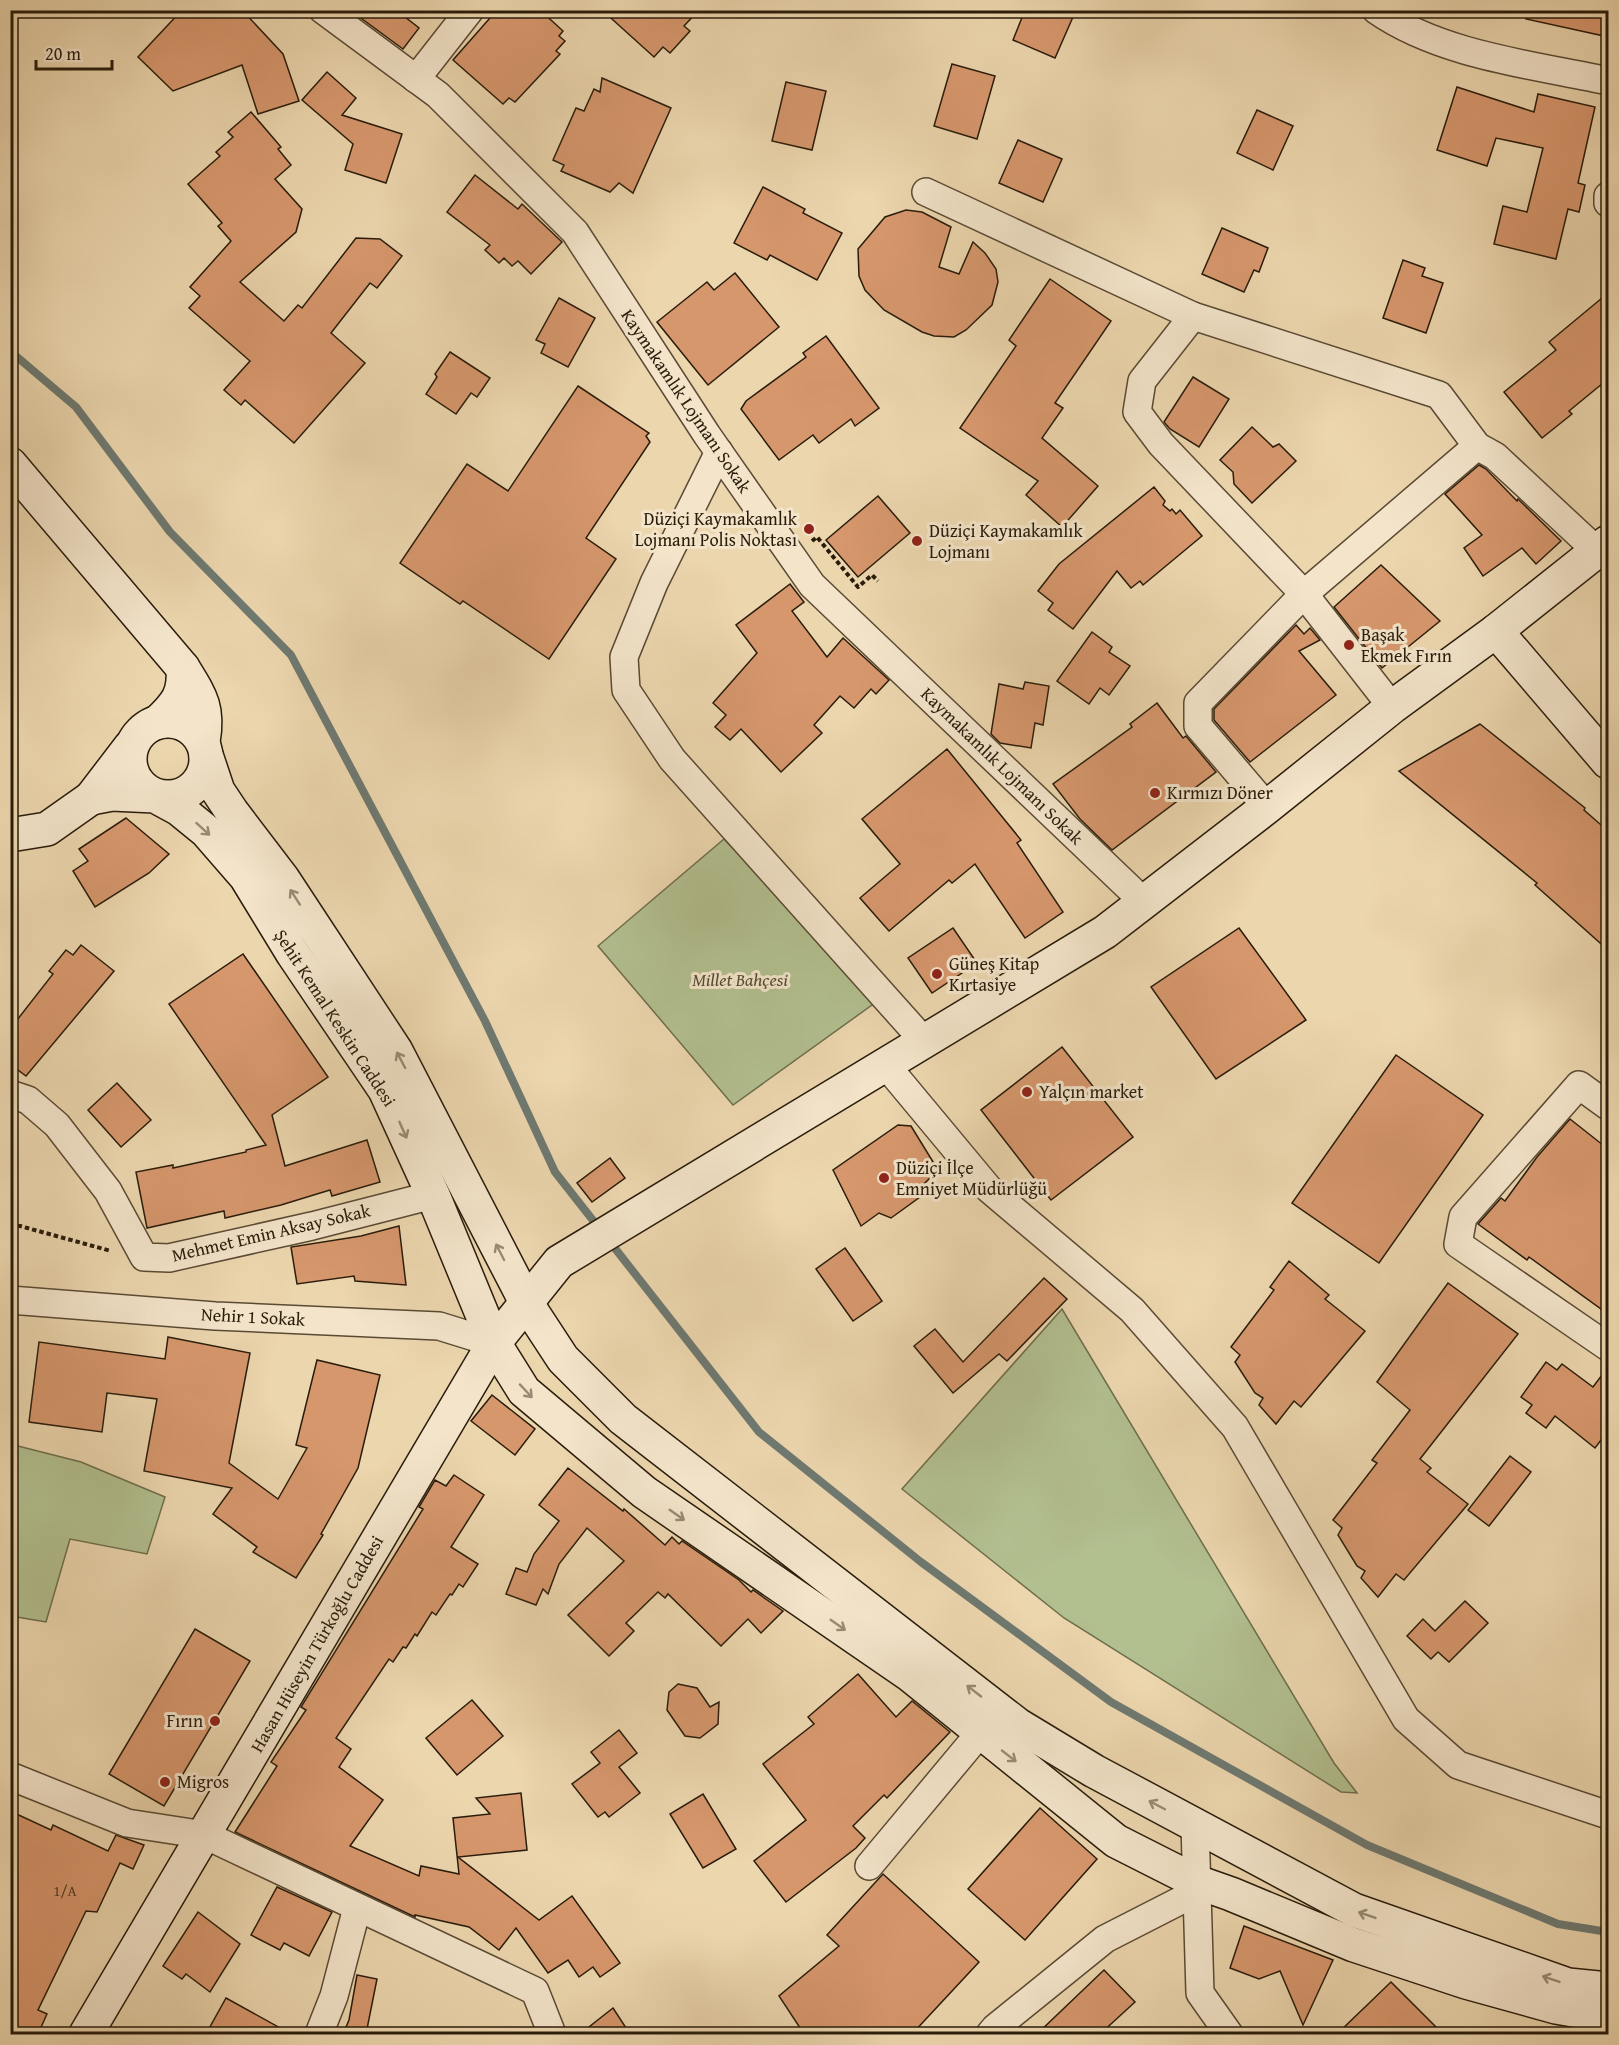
<svg xmlns="http://www.w3.org/2000/svg" width="1619" height="2045" viewBox="0 0 1619 2045" font-family="'Gentium Book Plus',serif">
<style>
.green{fill:#b2bf8f;stroke:#6e6e4d;stroke-width:1.5}
.lines{fill:none;stroke-linecap:round;stroke-linejoin:round}
.stream{stroke:#6e7971;stroke-width:8}
.building{fill:#d7976d;stroke:#291c0b;stroke-width:1.5}
.street-casing{stroke:#5a4a34;stroke-width:30}
.secondary-casing{stroke:#291c0b;stroke-width:36}
.path{stroke:#291c0b;stroke-width:4;stroke-dasharray:4.5 3;stroke-linecap:butt}
.street{stroke:#f3e4ca;stroke-width:27}
.secondary{stroke:#f3e4ca;stroke-width:33}
.oneway{stroke:#988a74}
.poi-dot{fill:#8f2418;stroke:#f3e4ca;stroke-width:2}
.labels{text-anchor:middle;stroke-width:6;stroke-linejoin:round;paint-order:stroke}
.number-label{font-size:15px;fill:#543b24}
.street-label{font-size:18px;fill:#291c0b;stroke:#f3e4ca}
.poi-label{font-size:18px;fill:#291c0b;stroke:#f3e4ca;text-anchor:start}
.park-label{font-size:18px;font-style:italic;fill:#524d33;stroke:#f3e4ca}
</style>
<rect width="100%" height="100%" fill="#ecd6ae"/>
<filter id="stains"><feTurbulence type="fractalNoise" baseFrequency=".00333" numOctaves="4"/><feColorMatrix values="0 0 0 0 .2 0 0 0 0 .09 0 0 0 0 .02 0 0 0 .5 -.17"/></filter>
<radialGradient id="worn" r=".72"><stop offset=".6" stop-color="#630" stop-opacity="0"/><stop offset="1" stop-color="#630" stop-opacity=".3"/></radialGradient>
<g class="green">
<path d="M724 839 879 1000 733 1105 598 946Z"/>
<path d="M1062 1309 1334 1763 1357 1793 1341 1792 1064 1618 902 1489Z"/>
<path d="M10 1444 81 1462 165 1497 147 1554 70 1539 46 1622 11 1616Z"/>
</g>
<g class="lines">
<g class="stream">
<path d="M10 351 76 407 170 532 291 655 485 1021 555 1172 599 1228"/>
<path d="M610 1242 759 1432 921 1562 1111 1702 1367 1845 1558 1924 1608 1932"/>
</g>
</g>
<g class="building">
<path d="M182 10H242L283 54 299 101 258 114 242 65 173 91 138 57Z"/>
<path d="M350 10H396L419 28 403 49Z"/>
<path d="M497 10H540L563 31 559 36 565 41 556 51 560 54 515 102 509 98 503 104 453 60Z"/>
<path d="M602 10H699L684 26 690 31 670 53 663 47 654 57Z"/>
<path d="M1025 10H1076L1055 58 1013 40Z"/>
<path d="M1527 10H1608V14L1604 36 1526 19Z"/>
<path d="M952 64 995 76 977 139 934 126Z"/>
<path d="M327 72 356 98 342 115 402 134 386 183 345 170 353 144 302 100Z"/>
<path d="M602 78 671 108 633 193 619 183 610 192 561 171 564 165 553 160 576 108 584 111 594 89 600 92Z"/>
<path d="M786 82 826 91 812 150 772 141Z"/>
<path d="M1457 87 1534 112 1538 94 1595 107 1578 183 1585 185 1579 212 1568 209 1556 259 1494 244 1503 206 1527 212 1543 148 1496 138 1487 166 1437 150Z"/>
<path d="M1257 110 1293 126 1273 170 1237 153Z"/>
<path d="M251 112 281 147 278 149 291 165 275 179 302 209 296 232 240 282 284 321 298 305 302 308 356 238 380 239 402 256 377 288 370 283 331 333 365 363 294 443 245 400 241 405 224 390 250 361 189 308 200 296 190 287 231 241 218 226 222 223 188 184 220 156 216 152 233 137 228 132Z"/>
<path d="M1018 140 1062 159 1043 202 999 183Z"/>
<path d="M475 175 518 209 522 204 562 242 531 274 518 261 512 266 504 258 499 263 485 250 490 245 447 212Z"/>
<path d="M763 187 805 209 803 213 842 233 817 280 770 255 767 260 734 243Z"/>
<path d="M906 210 922 212 951 227 939 267 959 274 973 242 985 253 996 269 998 282 992 305 966 330 954 337 934 336 922 332 884 310 865 290 859 276 858 249 885 217Z"/>
<path d="M1222 228 1268 248 1259 272 1254 270 1244 292 1202 274Z"/>
<path d="M1403 260 1425 268 1422 276 1443 283 1426 333 1383 318Z"/>
<path d="M735 273 779 327 708 385 657 322 707 282 714 290Z"/>
<path d="M1050 279 1111 321 1055 403 1063 408 1042 438 1098 486 1062 527 1026 495 1038 481 960 428 1016 346 1009 340Z"/>
<path d="M1608 293V379L1569 411 1572 414 1542 438 1504 392 1556 350 1549 342Z"/>
<path d="M559 298 595 318 568 367 541 353 545 344 536 340Z"/>
<path d="M826 336 879 408 855 426 851 419 819 443 813 435 779 460 741 409 746 401 806 357 803 353Z"/>
<path d="M450 352 490 378 477 397 471 393 456 414 426 394 437 377 435 374Z"/>
<path d="M1193 377 1229 399 1199 447 1170 429 1164 422Z"/>
<path d="M578 386 649 433 646 436 650 442 586 538 616 559 549 659 463 601 460 604 400 563 467 464 508 491Z"/>
<path d="M1252 427 1273 447 1279 444 1296 461 1252 503 1234 484 1233 472 1220 460Z"/>
<path d="M1479 465 1486 469 1517 501 1518 499 1561 541 1536 564 1522 548 1483 576 1464 548 1482 535 1445 494Z"/>
<path d="M1154 487 1165 501 1163 505 1170 511 1172 509 1176 514 1180 510 1202 536 1143 585 1140 581 1131 588 1117 571 1073 629 1048 610 1053 603 1038 591 1059 564Z"/>
<path d="M878 496 910 533 858 577 826 540Z"/>
<path d="M1381 565 1440 621 1382 668 1334 607Z"/>
<path d="M790 584 804 602 792 611 827 657 843 638 889 680 876 694 871 689 854 708 840 696 814 725 822 733 781 772 741 729 730 740 715 727 726 715 713 703 757 653 736 625Z"/>
<path d="M1296 625 1304 634 1310 628 1320 640 1299 651 1336 695 1250 762 1214 720V709Z"/>
<path d="M1092 632 1112 647 1109 652 1130 666 1109 695 1100 688 1089 704 1057 681Z"/>
<path d="M1025 682 1049 686 1043 725 1035 723 1031 748 1000 743 991 734 999 684 1023 689Z"/>
<path d="M1157 703 1183 738 1186 736 1216 772 1112 850 1080 819 1053 784 1132 727 1130 724Z"/>
<path d="M1480 724 1585 808 1584 810 1608 831V950L1535 885 1537 883 1399 771Z"/>
<path d="M947 749 1021 840 1017 843 1063 912 1025 938 975 864 952 883 949 880 889 931 860 898 900 864 862 819Z"/>
<path d="M126 818 169 854 149 873 95 907 73 871 88 861 79 849Z"/>
<path d="M953 928 977 963 932 993 908 958Z"/>
<path d="M1239 928 1306 1020 1216 1079 1151 987Z"/>
<path d="M81 945 114 971 26 1076 10 1064V1029L53 974 49 971 66 950 73 955Z"/>
<path d="M243 954 328 1077 272 1115 285 1166 367 1140 380 1182 332 1196 330 1190 281 1205 225 1218 224 1211 147 1228 136 1172 173 1165V1168L246 1152V1150L266 1145 169 1004Z"/>
<path d="M1062 1047 1133 1137 1051 1200 981 1110Z"/>
<path d="M1396 1055 1483 1115 1379 1263 1292 1203Z"/>
<path d="M117 1083 151 1120 121 1147 88 1110Z"/>
<path d="M1570 1119 1608 1149V1314L1529 1257 1527 1260 1478 1224 1501 1198 1505 1201 1537 1157Z"/>
<path d="M898 1125 911 1126 938 1170 923 1185 920 1197 891 1218 879 1213 861 1226 833 1170Z"/>
<path d="M610 1158 625 1178 592 1202 577 1183Z"/>
<path d="M399 1226 406 1285 355 1281 354 1276 297 1284 291 1247 361 1236Z"/>
<path d="M845 1248 882 1301 853 1321 816 1269Z"/>
<path d="M1289 1261 1329 1295 1325 1299 1365 1331 1301 1407 1294 1401 1276 1424 1259 1405 1263 1398 1255 1393 1235 1362 1240 1355 1231 1347 1274 1290 1270 1287Z"/>
<path d="M1044 1278 1067 1299 1007 1361 999 1354 953 1393 914 1346 935 1329 963 1362Z"/>
<path d="M1448 1283 1518 1334 1420 1459 1431 1468 1427 1472 1468 1504 1404 1580 1396 1574 1378 1597 1361 1578 1365 1571 1357 1566 1338 1535 1342 1528 1333 1520 1377 1463 1372 1460 1410 1410 1377 1382Z"/>
<path d="M168 1337 250 1353 229 1463 278 1499 307 1448 296 1445 317 1360 380 1375 358 1468 321 1534 323 1535 296 1578 253 1552 257 1547 213 1514 232 1488 144 1471 157 1399 107 1393 102 1432 29 1422 39 1342 165 1359Z"/>
<path d="M1546 1362 1557 1370 1562 1364 1593 1387 1608 1367V1431L1595 1448 1555 1416 1546 1428 1526 1413 1532 1405 1521 1397Z"/>
<path d="M492 1395 535 1429 515 1455 471 1421Z"/>
<path d="M1510 1456 1531 1472 1489 1526 1468 1510Z"/>
<path d="M568 1468 623 1511 624 1509 665 1545 672 1537 679 1544 682 1541 739 1580 751 1592 753 1590 783 1611 761 1633 748 1619 721 1646 668 1594 665 1598 658 1592 626 1623 634 1631 609 1656 568 1615 624 1561 587 1528 559 1564 548 1594 543 1589 536 1605 506 1594 516 1568 527 1572 534 1554 559 1521 539 1505Z"/>
<path d="M454 1475 484 1495 451 1547 478 1564 463 1587 459 1584 452 1595 450 1594 436 1615 432 1612 417 1636 415 1634 406 1648 403 1647 393 1662 389 1659 336 1738 351 1749 339 1767 383 1800 350 1846 419 1876 421 1866 459 1874 453 1818 490 1814 476 1798 521 1793 527 1850 458 1857 539 1920 572 1896 620 1963 600 1977 593 1967 579 1977 568 1960 548 1973 516 1928 499 1950 469 1927 415 1915V1917L235 1832 277 1766 271 1762 306 1710 301 1707 423 1509 419 1507 435 1480 446 1486Z"/>
<path d="M1465 1601 1488 1623 1449 1662 1438 1652 1431 1659 1407 1636 1423 1619 1435 1631Z"/>
<path d="M195 1629 250 1661 164 1806 109 1774Z"/>
<path d="M858 1674 896 1717 912 1701 950 1732 887 1798 884 1795 853 1826 865 1838 856 1848 786 1902 754 1861 806 1820 763 1764 814 1724 808 1717Z"/>
<path d="M678 1684 697 1688 710 1707 719 1702 718 1724 700 1738 685 1736 667 1710 669 1692Z"/>
<path d="M472 1700 503 1736 457 1775 426 1738Z"/>
<path d="M619 1730 637 1753 619 1767 640 1793 609 1817 605 1812 598 1817 572 1784 600 1763 591 1752Z"/>
<path d="M703 1794 736 1849 703 1868 670 1814Z"/>
<path d="M1040 1808 1097 1859 1025 1940 968 1889Z"/>
<path d="M10 1811 51 1830 53 1825 108 1851 116 1835 144 1845 133 1869 120 1863 97 1912 86 1911 38 2010 47 2014 38 2034H10Z"/>
<path d="M883 1874 979 1962 912 2034H804L779 1996 839 1946 827 1935Z"/>
<path d="M277 1887 332 1912 309 1956 284 1943 280 1950 251 1935Z"/>
<path d="M198 1912 240 1944 210 1992 186 1974 182 1979 163 1966Z"/>
<path d="M1244 1926 1333 1960 1303 2025 1280 1971 1259 1979 1230 1968Z"/>
<path d="M1104 1970 1135 2002 1100 2034H1037Z"/>
<path d="M357 1975 377 1979 366 2034H343L349 2020Z"/>
<path d="M1391 1982 1443 2034H1337Z"/>
<path d="M226 1998 291 2034H206Z"/>
<path d="M613 2008 630 2034H580Z"/>
</g>
<g class="lines">
<defs>
<g id="street">
<path d="M323 10 438 95 575 232 707 435 812 585 1144 902"/>
<path d="M1376 10C1440 55 1534 65 1608 81"/>
<path d="M416 79 470 10"/>
<path d="M926 192 1193 316 1439 395 1477 446 1495 456 1597 551"/>
<path d="M1608 196V203"/>
<path d="M1193 316 1142 381 1137 412 1161 444 1304 594 1392 707"/>
<path d="M719 452 654 583 624 657 626 690 672 759 924 1041"/>
<path d="M1267 807 1198 726V703L1304 594 1477 446"/>
<path d="M885 1064 989 1189 1132 1310 1235 1427 1406 1719 1458 1765 1608 1815"/>
<path d="M10 1094 28 1100 57 1125 108 1191 144 1257 169 1258 312 1226 433 1195"/>
<path d="M1608 1106 1579 1085 1463 1217 1458 1244 1608 1347"/>
<path d="M10 1300 215 1316 439 1326 494 1343"/>
<path d="M10 1776 127 1823 205 1835 535 1991 552 2034"/>
<path d="M1195 1825 1200 1993 1229 2034"/>
<path d="M869 1866 980 1733"/>
<path d="M319 2034 334 1996 357 1908"/>
<path d="M990 2034 995 2028 1105 1939 1197 1892"/>
</g>
<g id="secondary">
<path d="M10 464 183 668"/>
<path d="M1496 631 1608 762"/>
<circle cx="168" cy="759" r="38"/>
<path d="M158 722C177 704 185 694 183 668 201 697 209 708 203 742"/>
<path d="M130 747 91 798 112 794 155 796 179 809 206 831 246 877 293 954 385 1090 433 1195 494 1343 524 1391 644 1492 910 1675 1116 1841 1197 1882 1231 1894 1354 1945 1466 1982 1556 2007 1608 2016"/>
<path d="M206 755 218 791 232 812 283 879 396 1051 527 1304 563 1359 623 1419 1018 1725 1094 1771 1354 1910 1568 1985 1608 1989"/>
<path d="M10 835 47 829 91 798"/>
<path d="M86 2034 494 1343 559 1262 1105 932 1267 807 1392 707 1496 631 1608 542"/>
</g>
</defs>
<use href="#street" class="street-casing"/>
<use href="#secondary" class="secondary-casing"/>
<g class="path">
<path d="M812 541 817 537 858 587 872 575 878 581"/>
<path d="M10 1226H20L111 1251"/>
</g>
<use href="#street" class="street"/>
<use href="#secondary" class="secondary"/>
</g>
<defs><path id="oneway-shaft" d="M-6 0H5M1.5-3L5.5 0L1.5 3" fill="none" stroke-width="1.6" stroke-linecap="round" stroke-linejoin="round" transform="scale(1.5)"/></defs>
<g class="oneway">
<use href="#oneway-shaft" transform="translate(203 829) rotate(42)"/>
<use href="#oneway-shaft" transform="translate(295 897) rotate(-123)"/>
<use href="#oneway-shaft" transform="translate(401 1060) rotate(-118)"/>
<use href="#oneway-shaft" transform="translate(403 1130) rotate(66)"/>
<use href="#oneway-shaft" transform="translate(500 1252) rotate(-117)"/>
<use href="#oneway-shaft" transform="translate(526 1391) rotate(47)"/>
<use href="#oneway-shaft" transform="translate(677 1515) rotate(35)"/>
<use href="#oneway-shaft" transform="translate(838 1625) rotate(35)"/>
<use href="#oneway-shaft" transform="translate(974 1691) rotate(-142)"/>
<use href="#oneway-shaft" transform="translate(1009 1756) rotate(38)"/>
<use href="#oneway-shaft" transform="translate(1157 1805) rotate(-152)"/>
<use href="#oneway-shaft" transform="translate(1367 1915) rotate(-161)"/>
<use href="#oneway-shaft" transform="translate(1551 1979) rotate(-161)"/>
</g>
<g class="poi-dot">
<circle cx="809" cy="529" r="6"/>
<circle cx="917" cy="541" r="6"/>
<circle cx="1349" cy="645" r="6"/>
<circle cx="1155" cy="793" r="6"/>
<circle cx="937" cy="974" r="6"/>
<circle cx="1027" cy="1092" r="6"/>
<circle cx="884" cy="1178" r="6"/>
<circle cx="215" cy="1721" r="6"/>
<circle cx="165" cy="1782" r="6"/>
</g>
<g class="labels">
<g class="number-label">
<text x="65" y="1896">1/A</text>
</g>
<g class="street-label">
<text transform="translate(686 401) rotate(56)" y="6">Kaymakamlık Lojmanı Sokak</text>
<text transform="translate(1002 766) rotate(44)" y="6">Kaymakamlık Lojmanı Sokak</text>
<text transform="translate(335 1018) rotate(57)" y="6">Şehit Kemal Keskin Caddesi</text>
<text transform="translate(271 1233) rotate(-13)" y="6">Mehmet Emin Aksay Sokak</text>
<text transform="translate(253 1317) rotate(3)" y="6">Nehir 1 Sokak</text>
<text transform="translate(317 1644) rotate(-60)" y="6">Hasan Hüseyin Türkoğlu Caddesi</text>
</g>
<g class="poi-label">
<text x="797" y="525" text-anchor="end">Düziçi Kaymakamlık<tspan x="797" dy="21">Lojmanı Polis Noktası</tspan></text>
<text x="929" y="537">Düziçi Kaymakamlık<tspan x="929" dy="21">Lojmanı</tspan></text>
<text x="1361" y="641">Başak<tspan x="1361" dy="21">Ekmek Fırın</tspan></text>
<text x="1167" y="799">Kırmızı Döner</text>
<text x="949" y="970">Güneş Kitap<tspan x="949" dy="21">Kırtasiye</tspan></text>
<text x="1039" y="1098">Yalçın market</text>
<text x="896" y="1174">Düziçi İlçe<tspan x="896" dy="21">Emniyet Müdürlüğü</tspan></text>
<text x="203" y="1727" text-anchor="end">Fırın</text>
<text x="177" y="1788">Migros</text>
</g>
<g class="park-label">
<text x="740" y="986">Millet Bahçesi</text>
</g>
</g>
<rect width="1619" height="2045" fill="none" stroke="#ecd6ae" stroke-width="36"/>
<rect x="12" y="12" width="1595" height="2021" fill="none" stroke="#291c0b" stroke-width="3"/>
<rect x="18" y="18" width="1583" height="2009" fill="none" stroke="#291c0b" stroke-width="1.5"/>
<path d="M36 60v9h76v-9" fill="none" stroke="#291c0b" stroke-width="3"/>
<text x="45" y="60" font-size="18" fill="#291c0b" stroke="#f3e4ca" stroke-width="4.5" paint-order="stroke">20 m</text>
<rect width="100%" height="100%" filter="url(#stains)"/>
<rect width="100%" height="100%" fill="url(#worn)"/>
</svg>
